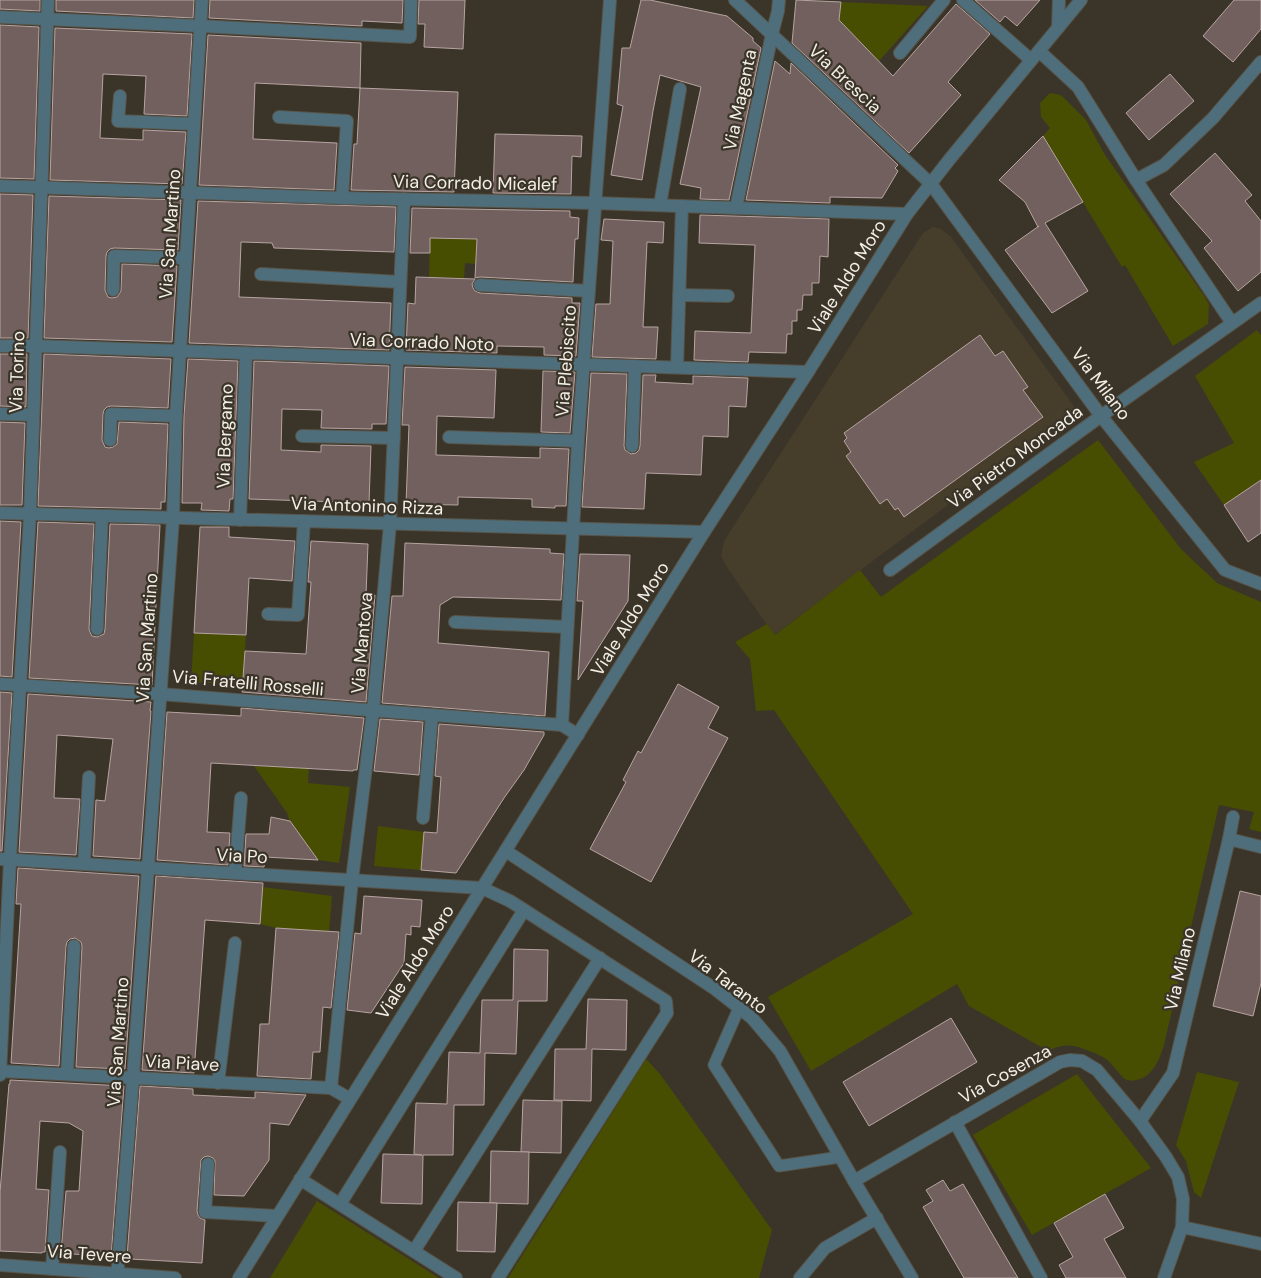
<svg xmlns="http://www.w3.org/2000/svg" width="1261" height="1278" viewBox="0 0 1261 1278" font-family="'DM Sans',sans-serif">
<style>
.built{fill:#463d2a}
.green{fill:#474e02}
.building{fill:#71605e;stroke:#b7a4a2}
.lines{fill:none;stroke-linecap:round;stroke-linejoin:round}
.service-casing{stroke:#585347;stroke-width:13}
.minor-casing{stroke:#585347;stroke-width:14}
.tertiary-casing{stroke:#585347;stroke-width:14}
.service{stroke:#4e6e7c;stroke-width:11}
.minor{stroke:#4e6e7c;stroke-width:12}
.tertiary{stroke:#4e6e7c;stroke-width:12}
.labels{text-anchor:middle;stroke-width:4.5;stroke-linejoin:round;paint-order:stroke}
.street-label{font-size:18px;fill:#f3efe7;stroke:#3b3529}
</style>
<rect width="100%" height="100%" fill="#3b3529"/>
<path class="built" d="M933 227 941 229 951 237 1076 409 774 635 726 566 721 556 724 541 923 233Z"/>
<g class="green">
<path d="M841 2 928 6 879 61 839 20Z"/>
<path d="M1050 93 1061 95 1086 120 1105 155 1205 297 1209 305 1208 324 1173 346 1125 265 1122 267 1043 136 1050 128 1041 117 1040 103Z"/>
<path d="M478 214 476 264 465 263 464 278 429 277 430 238Z"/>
<path d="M1257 330 1261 335V480L1224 505 1194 462 1234 443 1195 376Z"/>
<path d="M1098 440 1181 549 1217 583 1261 602V832L1249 829 1254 812 1219 805 1164 1045C1159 1060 1153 1077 1136 1080 1132 1081 1129 1081 1125 1079 1121 1077 1112 1063 1106 1059 1102 1056 1097 1054 1092 1052 1075 1045 1065 1042 1048 1051L969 1006 957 984 811 1071 768 997 913 914 774 710 756 711 750 659 735 642 767 624 775 635 860 570 881 597Z"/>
<path d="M194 633 246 635 243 685 191 682Z"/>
<path d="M254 766 309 768 308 783 350 787 339 863 318 860 290 821 287 813Z"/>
<path d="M378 826 424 832 421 870 374 866Z"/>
<path d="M263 887 332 896 329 932 276 928 260 924Z"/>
<path d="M646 1059 660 1074 772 1230 759 1278H508Z"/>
<path d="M1197 1072 1239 1082 1201 1198 1194 1192 1186 1161 1176 1145Z"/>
<path d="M1077 1074 1151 1168 1032 1235 973 1135Z"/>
<path d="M317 1201 439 1278H270Z"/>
</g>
<g class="building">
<path d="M0 0H40V11L0 9Z"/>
<path d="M56 0H194L193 18 56 11Z"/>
<path d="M210 0H403L402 23 362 21V26L209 18Z"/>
<path d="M419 0H465L463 49 424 47 425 24H418Z"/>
<path d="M641 0H650L727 16 753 38V41L761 48 729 200 700 199 701 188 680 184 701 87 660 75 653 111 642 180 611 175 623 106 617 104 622 48H630Z"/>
<path d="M796 0 841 2 839 20 893 76 956 4 990 34 948 82 961 95 909 153 792 43Z"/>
<path d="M975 0H1040L1017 26 1005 16 1000 22Z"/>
<path d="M1234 0H1261V29L1233 62 1203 36Z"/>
<path d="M0 25 39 27 34 179 0 178Z"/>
<path d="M55 28 192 34 187 116 144 114 146 76 103 74 100 138 143 140V130L186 132 182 184 50 180Z"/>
<path d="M208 35 361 43 360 88 458 92 454 192 351 190 354 144H357L360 88 255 83 253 139 337 143 334 190 199 185Z"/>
<path d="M775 61 790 74 791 63 898 165 895 168 898 171 882 198 830 197V203L746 200Z"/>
<path d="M1170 74 1194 101 1149 140 1126 113Z"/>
<path d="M495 134 582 136 581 157 572 156 571 194 493 193Z"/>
<path d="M1043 136 1083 202 1045 223 1088 291 1052 313 1005 250 1039 226 1038 227 1025 202 999 180Z"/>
<path d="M1215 153 1252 195 1245 201 1261 221V272L1238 291 1204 248 1212 241 1170 194Z"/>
<path d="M0 194 33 195 28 338H0Z"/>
<path d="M49 196 181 200 178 250 114 248 110 249 107 252 106 256 105 290 108 297 112 298 117 297 121 291 122 264 177 266 172 342 44 338Z"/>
<path d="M198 201 396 207 394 252 274 248 272 243 241 242 239 297 391 303 389 350 189 343Z"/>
<path d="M412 208 570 211V217L579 218 578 239H575L573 282 480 277 475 278 477 239 430 238V253H410Z"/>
<path d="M700 215 829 219 828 257 820 256 819 283H812V295H803L802 310H797V321H792V334H787L786 353 749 352 748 362 694 360 695 331 751 333 755 245 699 243Z"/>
<path d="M604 219 664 222 663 243 647 242 643 327H658L656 359 592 357 596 304H610L613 241 601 240Z"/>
<path d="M416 277 475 279 472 284 473 288 475 291 480 293 572 298V303H580L576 356 544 355V347L497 346V353L406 350 408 303 415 304Z"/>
<path d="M980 335 995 356 1003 351 1028 387 1023 390 1043 417 904 517 898 508 895 510 887 499 880 504 846 456 851 452 844 441 847 438 844 433Z"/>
<path d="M0 354H27L26 407 0 406Z"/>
<path d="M44 354 171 359 168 408 111 406 107 407 104 410 103 414 102 440 105 447 109 448 113 447 117 444 119 422 168 424 165 502H161V509L38 506Z"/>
<path d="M188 359 238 361 233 499H230L229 511 201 510 202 503H182L184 416Z"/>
<path d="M254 361 389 366 386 424H372V429L321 428 322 410 282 409 281 450 321 452V445L371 446 369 503 249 499Z"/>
<path d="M405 367 496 370 494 418 437 416 436 455 540 458V448L569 449 566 506H555V508L532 507V499L458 497V505L406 504 409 425H402Z"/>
<path d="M543 371 575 372 570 433 541 432Z"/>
<path d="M591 373 627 374 624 446 625 450 631 454 636 453 639 450 640 446 643 375H656L655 382 693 384V376L748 378 746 407 729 406 728 437 703 436 701 475 646 473 644 509 582 507Z"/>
<path d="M0 422 25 423 22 505H0Z"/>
<path d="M1261 480V533L1248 542 1224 505Z"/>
<path d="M0 521 21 522 12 677 0 676Z"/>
<path d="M38 522 94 524 89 629 90 632 92 636 97 637 104 634 105 629 110 524 160 525 152 685 29 678Z"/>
<path d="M200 527H229V537L295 541 292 581 249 578 246 635 194 633Z"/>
<path d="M311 541 368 544 366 595H375L366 702 242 692 245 651 306 654 311 582H308Z"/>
<path d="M405 543 550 549V553L564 554 561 600 453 597 440 605 438 643 549 652 545 716 382 703 392 596H403Z"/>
<path d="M580 554 630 555 628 601 578 680 583 601H577Z"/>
<path d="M678 684 719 707 708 728 728 738 651 882 590 849 626 782 623 780 638 751 641 753Z"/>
<path d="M0 692 12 693 2 851H0Z"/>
<path d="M28 694 151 702 150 711H151L140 859 93 856 96 800 105 801 113 739 57 735 54 798 80 799 76 855 19 852Z"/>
<path d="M241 708 364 718 357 770H353V771L211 763 207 832 230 833 228 865 157 860 167 712 241 716Z"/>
<path d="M380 719 423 722 419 775 374 771Z"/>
<path d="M439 724 544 732V735L524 770 504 798 456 873 421 870 424 832 437 833 441 777 435 776Z"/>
<path d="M271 817 290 821 318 860 265 857 264 867 244 866 246 834H269Z"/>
<path d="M18 868 139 876 125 1069 76 1067 82 946 81 942 75 938 70 939 67 942 66 946 59 1066 11 1063 21 904H16Z"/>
<path d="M156 876 263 883 260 924 205 920 194 1073 142 1070Z"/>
<path d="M1240 891 1261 896V983L1253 1016 1213 1006Z"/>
<path d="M364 896 422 900 420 927 411 926V935L406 934 404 963 371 1013 347 1010 355 933 361 934Z"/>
<path d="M276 928 339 932 331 1008 323 1007 320 1052H313L311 1079 257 1076 260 1024H269Z"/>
<path d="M514 949 548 950 547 1001H518L516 1054 485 1053 484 1105H454L453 1155H423L422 1204 381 1203 383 1154 422 1155 414 1154 416 1103 447 1104 449 1052 480 1053 482 1000H513Z"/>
<path d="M588 999 627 1000 626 1050 592 1049 591 1101 554 1100 555 1049H586Z"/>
<path d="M951 1018 977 1062 869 1126 843 1082Z"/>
<path d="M10 1080 124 1086 111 1257 61 1253 66 1191H79L83 1131 69 1123 40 1121 36 1189 49 1190 45 1252H42V1253L0 1251V1192L9 1084H10Z"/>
<path d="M140 1086 193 1089V1095L255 1098V1092L306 1095 289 1125 270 1123 269 1160 244 1196 214 1195 215 1161 213 1158 208 1156 204 1157 201 1160 197 1211 198 1215 200 1218 205 1220 202 1263 130 1259V1258L127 1257Z"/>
<path d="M523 1100 562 1101 561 1153 521 1152Z"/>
<path d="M491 1151 529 1152 528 1204 490 1203Z"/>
<path d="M943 1180 950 1191 963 1184 1018 1278H964L923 1207 933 1201 926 1190Z"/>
<path d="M1105 1194 1124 1228 1104 1239 1126 1278H1066L1059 1265 1073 1257 1054 1223Z"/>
<path d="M458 1202 497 1203 495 1252 457 1251Z"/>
</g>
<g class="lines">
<defs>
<path id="service" d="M739 1008 714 1065 779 1166 840 1157"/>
<g id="minor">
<path d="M735 0 931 184 1101 416 1225 570 1261 584"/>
<path d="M963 0 1031 60"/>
<path d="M0 17 200 26 410 37 411 0"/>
<path d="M1058 28 1059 0"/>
<path d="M1039 51 1078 87 1136 180 1232 323"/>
<path d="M900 53 944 0"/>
<path d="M120 96 118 121 194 124"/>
<path d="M279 117 347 121 342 198"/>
<path d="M1136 180 1164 165 1213 118 1261 62"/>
<path d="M0 186 342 198 594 203 907 214"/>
<path d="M660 205 680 89"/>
<path d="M736 208 772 34 778 11 779 0"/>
<path d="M261 274 400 282"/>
<path d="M480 285 589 291"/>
<path d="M113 290 114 256 186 258"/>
<path d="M679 295 728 296"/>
<path d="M0 346H36L808 372"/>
<path d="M677 367 682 206"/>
<path d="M0 414 33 415"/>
<path d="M302 436 394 438"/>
<path d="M449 437 578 441"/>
<path d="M110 440 111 414 176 416"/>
<path d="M632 446 635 366"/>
<path d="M0 513 704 532"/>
<path d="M240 520 246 353"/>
<path d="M890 570 1101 416 1261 303"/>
<path d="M268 614 298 615 304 521"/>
<path d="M455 622 567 627"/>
<path d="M97 629 102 516"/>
<path d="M0 684 160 694 562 725 578 735"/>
<path d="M562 725 578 441 610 0"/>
<path d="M423 818 432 715"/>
<path d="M1229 839 1261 847"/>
<path d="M506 851 715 989 752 1018 780 1051 854 1181 912 1278"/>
<path d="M0 859 482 888 510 901 524 910 666 1001 667 1013 498 1278"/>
<path d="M84 864 89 777"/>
<path d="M235 873 241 798"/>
<path d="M0 1071 331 1088 350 1099"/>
<path d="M67 1074 74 946"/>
<path d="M0 1075 10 860 30 514 48 0"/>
<path d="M218 1083 235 943"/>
<path d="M331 1088 352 880 373 711 390 524 404 199"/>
<path d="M1140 1121 1173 1073 1229 839 1233 817"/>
<path d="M955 1122 1041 1278"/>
<path d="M208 1164 205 1212 277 1216"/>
<path d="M300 1179 456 1278"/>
<path d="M854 1181 1060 1062 1070 1060 1082 1061 1097 1070 1140 1121 1166 1157 1178 1177 1183 1199 1182 1227 1164 1278"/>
<path d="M340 1204 524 910"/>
<path d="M1182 1227 1261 1244"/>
<path d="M414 1251 600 958"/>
<path d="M0 1265 175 1278"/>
<path d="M52 1269 60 1152"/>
<path d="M117 1278 133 1078 173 518 176 416 202 0"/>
<path d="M800 1278 825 1248 877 1218"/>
</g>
<path id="tertiary" d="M239 1278 704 532 808 372 907 214 949 160 1081 0"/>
</defs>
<use href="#service" class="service-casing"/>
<use href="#minor" class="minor-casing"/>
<use href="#tertiary" class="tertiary-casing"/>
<use href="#service" class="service"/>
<use href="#minor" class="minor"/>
<use href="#tertiary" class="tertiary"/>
</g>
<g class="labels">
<g class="street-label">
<text transform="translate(845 79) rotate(43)" y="6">Via Brescia</text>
<text transform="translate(740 100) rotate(-78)" y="6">Via Magenta</text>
<text transform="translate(475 183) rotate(1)" y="6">Via Corrado Micalef</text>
<text transform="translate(170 234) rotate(-86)" y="6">Via San Martino</text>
<text transform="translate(847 277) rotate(-58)" y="6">Viale Aldo Moro</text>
<text transform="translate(422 342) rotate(2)" y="6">Via Corrado Noto</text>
<text transform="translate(566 361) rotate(-86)" y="6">Via Plebiscito</text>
<text transform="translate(17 372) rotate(-88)" y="6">Via Torino</text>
<text transform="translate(1101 384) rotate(53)" y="6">Via Milano</text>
<text transform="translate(225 436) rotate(-88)" y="6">Via Bergamo</text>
<text transform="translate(1015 457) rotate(-36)" y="6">Via Pietro Moncada</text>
<text transform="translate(367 506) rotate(2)" y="6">Via Antonino Rizza</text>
<text transform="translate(630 619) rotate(-58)" y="6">Viale Aldo Moro</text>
<text transform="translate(147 638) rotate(-86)" y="6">Via San Martino</text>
<text transform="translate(362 643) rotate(-85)" y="6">Via Mantova</text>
<text transform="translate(248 683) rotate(5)" y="6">Via Fratelli Rosselli</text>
<text transform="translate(242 856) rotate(3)" y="6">Via Po</text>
<text transform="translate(415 962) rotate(-58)" y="6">Viale Aldo Moro</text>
<text transform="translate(1180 969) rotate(-77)" y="6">Via Milano</text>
<text transform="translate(728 982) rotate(37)" y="6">Via Taranto</text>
<text transform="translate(118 1042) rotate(-86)" y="6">Via San Martino</text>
<text transform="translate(182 1063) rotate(3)" y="6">Via Piave</text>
<text transform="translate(1005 1074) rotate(-29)" y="6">Via Cosenza</text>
<text transform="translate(89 1254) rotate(4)" y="6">Via Tevere</text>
</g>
</g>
</svg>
